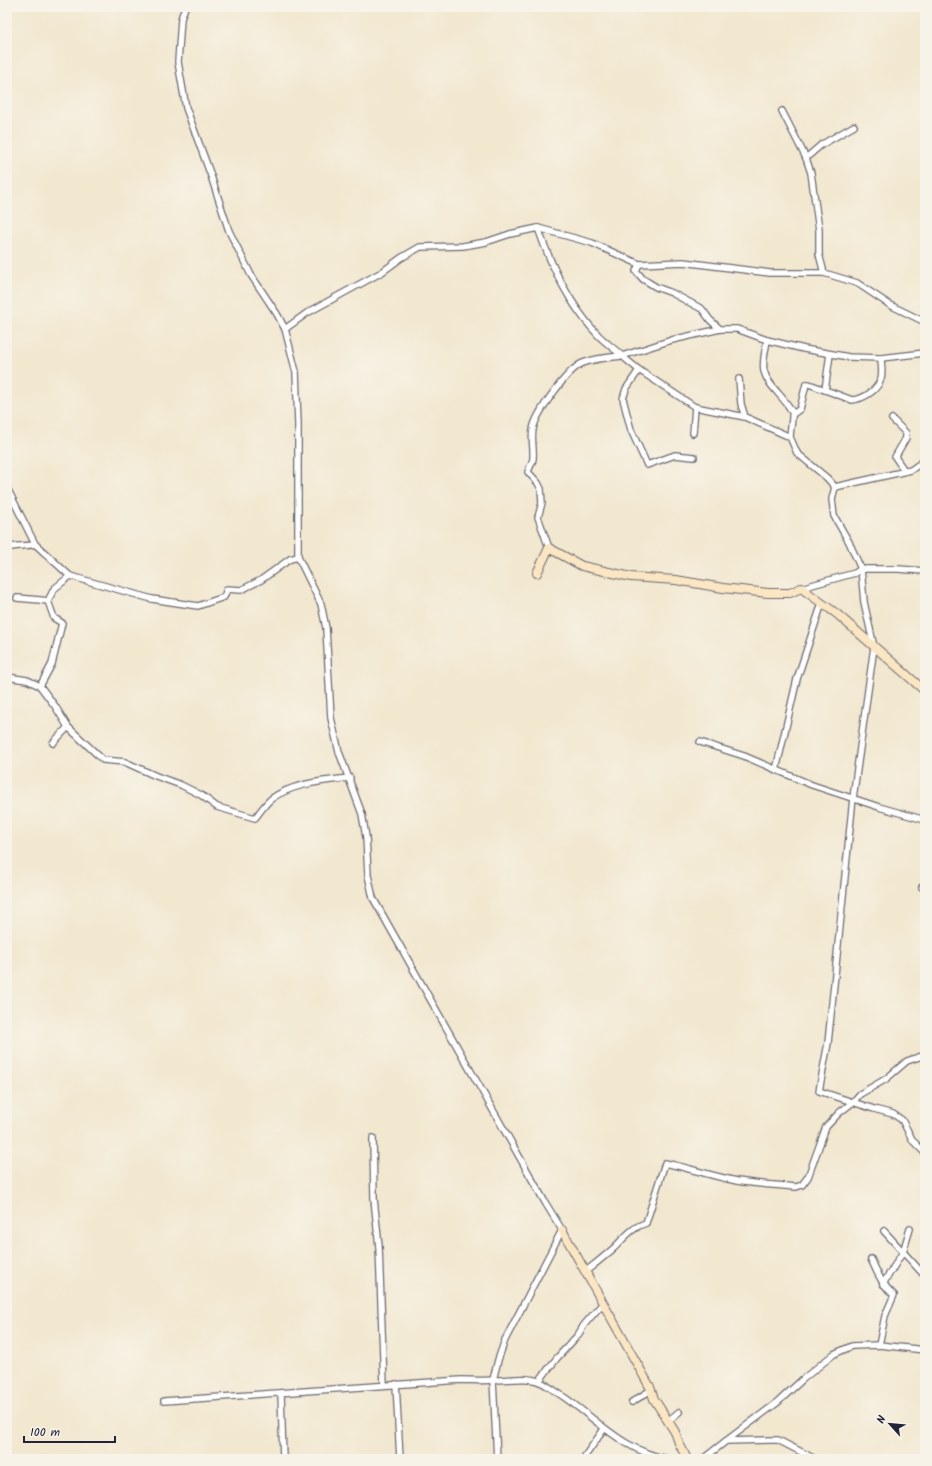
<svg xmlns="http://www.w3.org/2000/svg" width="932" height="1466" viewBox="0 0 932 1466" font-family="Kalam,sans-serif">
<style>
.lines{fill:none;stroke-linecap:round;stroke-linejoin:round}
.street-casing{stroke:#6b676f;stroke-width:8}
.secondary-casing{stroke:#6b676f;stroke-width:10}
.street{stroke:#fff;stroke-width:5.5}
.secondary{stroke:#fbe6c4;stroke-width:8}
</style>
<rect width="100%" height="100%" fill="#f7f3e8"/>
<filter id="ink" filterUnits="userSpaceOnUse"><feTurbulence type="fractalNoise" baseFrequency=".025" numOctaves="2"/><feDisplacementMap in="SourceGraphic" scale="8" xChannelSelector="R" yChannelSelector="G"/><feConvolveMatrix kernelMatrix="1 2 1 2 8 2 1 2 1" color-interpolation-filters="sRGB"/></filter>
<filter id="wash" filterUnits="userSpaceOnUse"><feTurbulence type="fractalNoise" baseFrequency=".012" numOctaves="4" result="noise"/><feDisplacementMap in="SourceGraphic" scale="16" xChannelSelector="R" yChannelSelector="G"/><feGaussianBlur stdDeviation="0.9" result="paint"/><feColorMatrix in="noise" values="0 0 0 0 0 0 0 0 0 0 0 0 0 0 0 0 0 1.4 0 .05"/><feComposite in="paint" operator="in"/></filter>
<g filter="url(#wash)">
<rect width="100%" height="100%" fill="#f2e7cf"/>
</g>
<g filter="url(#ink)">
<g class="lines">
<defs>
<g id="street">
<path d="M185 7 181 19 178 62 186 108 210 173 229 231 251 275 277 314 285 329 296 372 298 424V557L321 604 326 628 331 718 339 752 362 814 366 837 368 875 373 898 546 1204 562 1230 505 1340 498 1360 493 1380 497 1459"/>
<path d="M782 111 806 158 811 173 819 230V254L824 273"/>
<path d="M806 158 821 145 854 126"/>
<path d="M538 228 592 243 639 264 683 262 770 273H824L857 283 890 305 925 322"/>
<path d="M639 264 636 271 643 279 656 287 672 293 702 309 710 320 720 329"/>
<path d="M285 329 307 313 382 272 401 258 420 247 463 246 486 242 510 234 538 228C551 266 571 307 599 336 606 343 615 349 622 356L672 340 720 329H737L767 340 804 349 849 357 881 358 925 353"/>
<path d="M767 340C766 349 762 361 764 371 768 387 785 397 792 412 793 416 790 432 790 437"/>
<path d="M639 370 626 389 623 399 631 430 647 465 675 455 694 457"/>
<path d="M739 379 741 404 745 417"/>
<path d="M825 390 830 354"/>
<path d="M793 414 800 409 806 384H809L852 400C864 399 878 390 881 378 883 372 881 364 881 358"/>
<path d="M892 419 906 433V438L895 457 904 470"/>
<path d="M693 433 695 407"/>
<path d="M835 487 911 470 925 460"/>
<path d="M7 488 35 544 70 576 152 599 198 606 224 597 227 589 241 590 261 580 290 559 298 557"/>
<path d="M7 548C16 545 26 547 35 544"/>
<path d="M549 548 538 517 542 503 541 489 538 483 528 472C529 467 533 463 533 458 534 449 531 439 533 430 535 414 568 369 583 363 596 358 609 357 622 356L639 370 695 407 745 417 790 437 797 453 827 478 835 487 832 499 834 516 849 542 861 569H898L925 571"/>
<path d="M801 588 855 573 861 569 864 602 874 647 853 798 828 1043 819 1091 874 1109 893 1114 902 1120 913 1141 925 1153"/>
<path d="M17 598 40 600 48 601"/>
<path d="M7 677 27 680 40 686 52 664 62 623 54 618 48 601 54 589 70 576"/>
<path d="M40 686 55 706 68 727 103 760 125 762 156 776 181 785 201 795 217 807 255 818C260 812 265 804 271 799 293 783 324 781 350 778"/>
<path d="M700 742 744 756 812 785 879 807 925 820"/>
<path d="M53 743 68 727"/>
<path d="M776 770 797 679 822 603"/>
<path d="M922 887 925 888"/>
<path d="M373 1138 374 1199 379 1247 384 1385"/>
<path d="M884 1231 925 1276"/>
<path d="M871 1259C877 1272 882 1285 894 1295L885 1316 879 1345"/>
<path d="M585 1272C595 1264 605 1256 614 1248 624 1238 632 1227 646 1223L665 1163C689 1168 712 1176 737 1181 756 1184 776 1185 796 1187L802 1185 808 1177 826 1127 839 1113 853 1102 860 1094 886 1079 907 1061 925 1055"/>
<path d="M883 1284 903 1252 910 1229"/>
<path d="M539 1381 557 1358 578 1335 584 1325 603 1303"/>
<path d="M396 1384 400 1459"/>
<path d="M281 1393 283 1459"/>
<path d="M164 1401 461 1380C472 1380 483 1381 495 1380 509 1380 527 1376 540 1382 548 1385 554 1391 561 1395 597 1419 623 1451 668 1459"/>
<path d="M632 1402 651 1390"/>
<path d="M668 1421 679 1412"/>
<path d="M726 1441 778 1402 803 1379 834 1354 852 1346 879 1345 925 1350"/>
<path d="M583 1459 604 1429"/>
<path d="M703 1459 726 1441 771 1440H778L815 1459"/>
</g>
<g id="secondary">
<path d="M537 573 549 548 582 566 631 577 676 580 723 588 768 593H790L801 588 837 614 925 691"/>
<path d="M562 1230 650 1387 654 1399 675 1432 679 1443 687 1459"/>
</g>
</defs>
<use href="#street" class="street-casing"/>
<use href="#secondary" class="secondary-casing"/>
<use href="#street" class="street"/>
<use href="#secondary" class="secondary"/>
</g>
</g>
<rect width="932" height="1466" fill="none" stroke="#f7f3e8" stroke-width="24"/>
<g transform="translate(890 1424) rotate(297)" stroke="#f7f3e8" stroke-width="3" paint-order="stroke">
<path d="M0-3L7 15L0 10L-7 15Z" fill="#22223b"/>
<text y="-6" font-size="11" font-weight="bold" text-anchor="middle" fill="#22223b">N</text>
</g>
<path d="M24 1436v6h91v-6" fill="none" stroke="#22223b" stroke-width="2"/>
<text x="30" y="1436" font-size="12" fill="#22223b" stroke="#f7f3e8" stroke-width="3" paint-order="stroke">100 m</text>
</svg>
